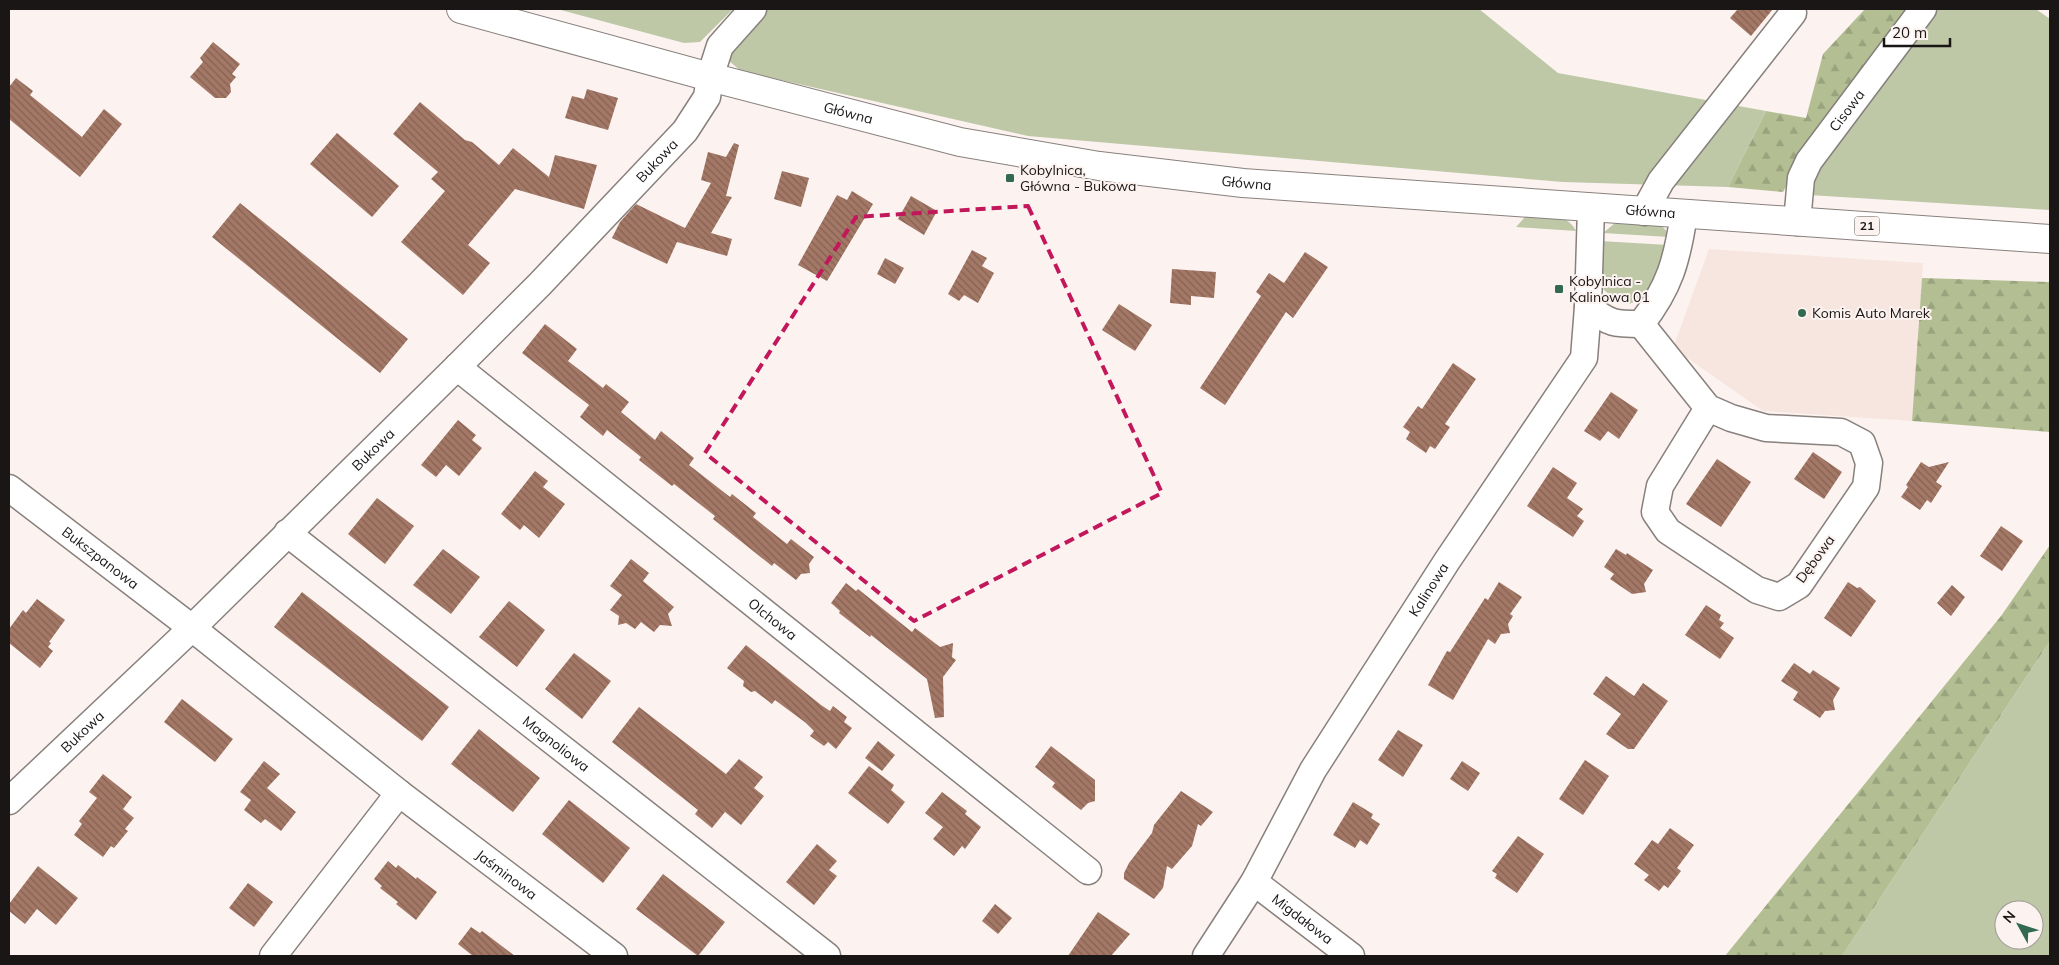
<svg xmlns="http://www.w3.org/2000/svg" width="2059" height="965" viewBox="0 0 2059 965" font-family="Mulish,sans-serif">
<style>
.built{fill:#f7e6df}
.green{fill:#bec8a7;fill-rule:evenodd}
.forest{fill:url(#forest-firs)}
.building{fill:url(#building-back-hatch)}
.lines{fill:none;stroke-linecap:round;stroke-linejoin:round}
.minor-casing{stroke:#88807d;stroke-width:29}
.primary-casing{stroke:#88807d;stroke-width:30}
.minor{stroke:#fff;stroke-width:26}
.primary{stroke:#fff;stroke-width:28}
.marked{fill:none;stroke:#c2185b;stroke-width:4;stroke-dasharray:10 6;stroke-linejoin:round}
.poi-dot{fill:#326a51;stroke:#fcf3f0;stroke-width:2}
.labels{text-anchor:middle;stroke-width:4;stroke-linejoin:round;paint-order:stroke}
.shield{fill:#fcf3f0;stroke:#5d5857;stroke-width:1}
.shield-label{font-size:12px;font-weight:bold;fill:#191615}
.street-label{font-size:14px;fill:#191615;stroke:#fcf3f0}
.poi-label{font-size:14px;fill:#191615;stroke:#fcf3f0;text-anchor:start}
</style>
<defs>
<pattern id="forest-firs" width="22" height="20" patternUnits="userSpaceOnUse" patternTransform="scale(1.25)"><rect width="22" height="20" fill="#b3bf93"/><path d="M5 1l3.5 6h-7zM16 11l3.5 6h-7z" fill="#99a37e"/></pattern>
<pattern id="building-back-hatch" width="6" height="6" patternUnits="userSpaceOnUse" patternTransform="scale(1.25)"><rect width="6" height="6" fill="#a47866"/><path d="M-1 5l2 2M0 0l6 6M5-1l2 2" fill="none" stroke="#856153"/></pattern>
</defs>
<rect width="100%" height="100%" fill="#fcf3f0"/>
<path class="built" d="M1709 249 1923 263 1912 421 1763 411 1673 348Z"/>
<g class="green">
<path d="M557 9H733L700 42 684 43Z"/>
<path d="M768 9H1479L1558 73 1766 111 1728 187 1563 182 1028 136 741 71 729 61 727 51Z"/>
<path d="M1933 9H2036L2050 19V210L1809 195 1810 182Z"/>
<path d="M1526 216C1544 216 1567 212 1576 231L1516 227Z"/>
<path d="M1622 220C1639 221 1663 217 1669 237L1603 233 1615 223Z"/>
<path d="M1600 241 1668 245 1649 296 1629 304 1619 302 1604 290 1599 278Z"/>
<path d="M2050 641V956H1842ZM2004 910H2034V940H2004Z"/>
</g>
<g class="forest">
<path d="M1865 9H1908L1811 143 1783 192 1728 187 1766 111 1806 118 1823 54Z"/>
<path d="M1922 278 2050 282V432L1912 421Z"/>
<path d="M2050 545V641L1842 956H1725L2001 616Z"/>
</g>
<g class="building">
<path d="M1738 9H1773L1751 36 1730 18Z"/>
<path d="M213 42 240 64 232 74 236 77 230 84 231 92 226 98H215L190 77 203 62 200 58Z"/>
<path d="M16 78 33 91 30 95 82 137 104 109 122 124 80 177 9 119V87Z"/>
<path d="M587 89 618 98 608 130 565 118 572 96 584 99Z"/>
<path d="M420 102 465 140 472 142 499 165 513 148 549 177 555 155 597 165 584 209 515 189 468 245 490 263 463 295 401 242 445 191 431 179 438 172 393 134Z"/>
<path d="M337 133 399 186 372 217 310 164Z"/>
<path d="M734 143 739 145 726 196 732 197 711 233 732 239 727 256 677 242 667 264 612 238 620 222 636 204 685 228 711 183 701 180 708 152 726 157Z"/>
<path d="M782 171 809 178 801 207 774 199Z"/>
<path d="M852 191 873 204 827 281 798 265 837 195 847 200Z"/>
<path d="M911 196 937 211 924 235 898 219Z"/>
<path d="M240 203 408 339 380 373 212 237Z"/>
<path d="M972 250 987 258 982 266 994 273 978 303 964 295 959 301 948 294Z"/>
<path d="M1305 252 1328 267 1293 318 1286 312 1225 405 1200 388 1261 296 1256 292 1269 273 1284 283Z"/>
<path d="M885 258 904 268 895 284 877 274Z"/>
<path d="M1172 269 1216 272 1214 298 1191 296V305L1170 303Z"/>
<path d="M1119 304 1152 325 1135 351 1102 330Z"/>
<path d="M545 324 577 349 568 361 603 388 606 384 629 402 621 412 655 440 661 431 694 458 689 465 730 497 732 494 756 513 753 517 787 544 791 539 814 557 809 564 810 573 801 574 796 580 774 563 772 566 713 519 715 516 674 484 672 486 639 460 641 457 607 430 603 436 580 417 589 405 522 353Z"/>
<path d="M1453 363 1476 379 1445 424 1450 427 1435 449 1430 446 1426 453 1406 439 1410 432 1403 427 1418 406 1422 409Z"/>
<path d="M1611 392 1638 410 1619 439 1608 431 1600 441 1584 431Z"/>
<path d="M458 420 476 435 472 440 482 448 459 476 446 465 436 477 421 465Z"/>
<path d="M1813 452 1842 472 1824 499 1794 479Z"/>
<path d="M1717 459 1751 482 1721 527 1686 504Z"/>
<path d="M1921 462 1929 467 1949 462 1936 482 1942 486 1931 503 1927 500 1920 510 1901 497 1908 487 1906 485Z"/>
<path d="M1553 467 1577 483 1567 498 1583 509 1577 516 1584 521 1573 537 1527 506Z"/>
<path d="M535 471 548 481 543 487 565 504 539 538 524 525 520 530 501 514Z"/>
<path d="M377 498 414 526 385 564 348 534Z"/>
<path d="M2001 526 2023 541 2002 571 1980 556Z"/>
<path d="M443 549 480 577 451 614 413 585Z"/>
<path d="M1616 549 1626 555 1627 553 1653 570 1644 584 1646 592 1632 594 1610 579 1614 574 1604 567Z"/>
<path d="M631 559 649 573 643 581 674 607 668 614 672 626 660 625 654 632 641 622 635 629 626 623 618 625 619 616 610 610 622 595 610 586Z"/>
<path d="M1499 582 1522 597 1510 614 1513 616 1508 624 1510 633 1501 634 1495 644 1488 639 1453 700 1428 685 1447 651 1450 652 1485 598 1488 600Z"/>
<path d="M1848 582 1857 588 1860 587 1876 601 1851 637 1824 618Z"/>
<path d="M846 583 856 591 858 589 912 632 915 628 940 647 953 643 952 657 956 660 943 677 944 717 935 718 927 679 871 635 870 637 839 613 840 611 831 603Z"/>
<path d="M1952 585 1965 597 1951 616 1937 603Z"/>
<path d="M302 592 449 707 422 741 274 627Z"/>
<path d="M37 599 65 620 49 642 51 643 48 647 53 651 40 668 9 643V629L23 610 26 613Z"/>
<path d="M509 601 545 630 517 667 479 637Z"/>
<path d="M1706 605 1721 615 1719 620 1724 623 1720 628 1734 638 1720 659 1685 635Z"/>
<path d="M746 645 821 705 830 711 833 706 847 717 844 722 852 728 836 749 828 742 824 746 810 736 814 731 806 723 775 700 772 704 755 691 751 692 743 686 744 681 727 668Z"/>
<path d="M574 653 611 681 582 719 545 689Z"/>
<path d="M1794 663 1810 674 1813 670 1840 688 1833 700 1835 710 1825 711 1820 718 1793 700 1798 692 1781 681Z"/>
<path d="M1606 676 1634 696 1643 683 1668 701 1634 749H1628L1606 734 1621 714 1593 694Z"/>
<path d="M182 699 233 739 215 762 164 722Z"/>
<path d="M639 707 726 774 739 759 763 777 754 788 764 796 741 825 725 812 712 828 695 814 698 810 612 742Z"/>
<path d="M479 729 540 778 513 812 451 764Z"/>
<path d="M1398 730 1423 745 1403 777 1378 760Z"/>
<path d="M878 741 895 755 882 771 865 758Z"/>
<path d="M1051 746 1095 780V801L1088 803 1081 810 1052 787 1055 783 1035 767Z"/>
<path d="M1585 760 1609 776 1583 815 1559 799Z"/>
<path d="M264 761 280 774 267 788 296 812 281 831 265 819 261 823 244 810 251 800 240 792Z"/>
<path d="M1462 761 1480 773 1468 791 1450 779Z"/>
<path d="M869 766 894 785 891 790 905 802 888 824 848 793Z"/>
<path d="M103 774 132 797 123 809 134 818 125 829 128 831 114 848 111 846 103 857 74 835 82 824 79 821 97 798 89 792Z"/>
<path d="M1181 791 1213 812 1201 826 1198 824 1192 846 1172 869 1167 866 1163 888 1154 899 1124 879V873L1129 863 1152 833 1154 825Z"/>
<path d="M942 792 967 811 965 814 981 827 965 849 962 846 954 856 933 839 943 827 925 813Z"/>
<path d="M569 800 630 848 603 883 542 834Z"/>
<path d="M1353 802 1373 814 1371 818 1380 824 1367 845 1360 840 1355 848 1333 835Z"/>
<path d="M1670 828 1694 845 1677 868 1681 871 1668 888 1664 885 1659 891 1644 880 1649 875 1634 864 1652 840 1658 844Z"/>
<path d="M1518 836 1544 854 1517 893 1495 878 1497 874 1492 871Z"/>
<path d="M817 844 837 861 829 870 837 876 814 905 786 882Z"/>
<path d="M388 861 396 868 398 865 416 879 417 877 437 892 416 920 396 904 398 902 380 888 382 886 374 879Z"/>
<path d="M38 866 78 898 56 925 37 909 25 924 9 911V904Z"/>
<path d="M663 874 725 922 698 956 636 909Z"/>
<path d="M248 883 273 902 254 927 229 908Z"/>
<path d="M995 904 1012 918 998 934 982 921Z"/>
<path d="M1098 912 1130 934 1111 956H1068Z"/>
<path d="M471 927 480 933 482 931 515 956H473L458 944Z"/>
</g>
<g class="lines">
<defs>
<g id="minor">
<path d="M1644 212 1661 181 1793 13"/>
<path id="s1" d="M1797 222 1801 178 1809 161 1923 9"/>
<path d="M1588 307C1610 324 1614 324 1641 324"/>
<path d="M1641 324 1708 408 1731 418 1766 428 1841 432 1862 443 1869 463 1866 487 1799 585 1779 597 1757 590 1668 531 1655 512 1660 486 1708 408"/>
<path d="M1641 324C1670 287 1677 260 1684 214"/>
<path id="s2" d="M457 367 1088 871"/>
<path id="s3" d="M9 488 192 628 399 793 614 956"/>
<path id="s4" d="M287 533 827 956"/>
<path id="s5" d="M9 801 192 628 457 367 540 284 685 131 707 97 710 77 720 46 753 9"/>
<path id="s6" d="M1254 882 1351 956"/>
<path d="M273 956 399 793"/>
<path id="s7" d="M1206 956 1254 882 1313 770 1447 561 1584 358 1588 307 1591 208"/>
</g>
<g id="primary">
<path id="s8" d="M461 9 710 77 960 142 1099 166 1243 183 2050 239"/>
</g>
</defs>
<use href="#minor" class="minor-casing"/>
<use href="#primary" class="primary-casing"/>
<use href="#minor" class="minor"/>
<use href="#primary" class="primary"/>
</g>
<path class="marked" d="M1028 206 1162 493 914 621 705 453 856 217Z"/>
<g class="poi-dot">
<rect x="1005" y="173" width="10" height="10" rx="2.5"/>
<rect x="1554" y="284" width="10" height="10" rx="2.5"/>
<circle cx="1802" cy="313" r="5"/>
</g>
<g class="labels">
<rect class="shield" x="1854.5" y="216.5" width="25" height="19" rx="4"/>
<g class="shield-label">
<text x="1867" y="230">21</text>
</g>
<g class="street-label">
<text dy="5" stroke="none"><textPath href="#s1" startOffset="126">Cisowa</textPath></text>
<text dy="5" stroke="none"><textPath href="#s8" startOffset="401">Główna</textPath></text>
<text dy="5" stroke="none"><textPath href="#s5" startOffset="911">Bukowa</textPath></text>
<text dy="5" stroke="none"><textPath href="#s8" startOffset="806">Główna</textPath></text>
<text dy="5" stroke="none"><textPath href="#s8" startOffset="1211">Główna</textPath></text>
<text dy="5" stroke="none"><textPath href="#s5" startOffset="506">Bukowa</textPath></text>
<text dy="5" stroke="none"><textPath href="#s3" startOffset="115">Bukszpanowa</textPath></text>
<text transform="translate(1815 559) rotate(-54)" y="5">Dębowa</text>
<text dy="5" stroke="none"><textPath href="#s7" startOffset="429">Kalinowa</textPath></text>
<text dy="5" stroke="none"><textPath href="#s2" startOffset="404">Olchowa</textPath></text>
<text dy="5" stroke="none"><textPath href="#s5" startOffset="101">Bukowa</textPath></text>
<text dy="5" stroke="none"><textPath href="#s4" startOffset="342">Magnoliowa</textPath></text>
<text dy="5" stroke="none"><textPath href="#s3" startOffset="630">Jaśminowa</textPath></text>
<text dy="5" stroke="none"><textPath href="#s6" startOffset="61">Migdałowa</textPath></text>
</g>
<g class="poi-label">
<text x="1020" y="175">Kobylnica,<tspan x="1020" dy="16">Główna - Bukowa</tspan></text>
<text x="1569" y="286">Kobylnica -<tspan x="1569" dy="16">Kalinowa 01</tspan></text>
<text x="1812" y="318">Komis Auto Marek</text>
</g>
</g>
<rect width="2059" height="965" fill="none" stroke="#191615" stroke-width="20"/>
<g transform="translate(2019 925) rotate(310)"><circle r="24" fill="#fcf3f0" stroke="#a19b98"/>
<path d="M0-4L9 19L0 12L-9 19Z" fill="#326a51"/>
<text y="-8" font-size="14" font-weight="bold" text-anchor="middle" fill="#191615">N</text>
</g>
<path d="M1884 38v8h66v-8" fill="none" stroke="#191615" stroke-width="2.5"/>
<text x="1892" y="38" font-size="15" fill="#191615" stroke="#fcf3f0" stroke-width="4" paint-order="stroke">20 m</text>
</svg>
